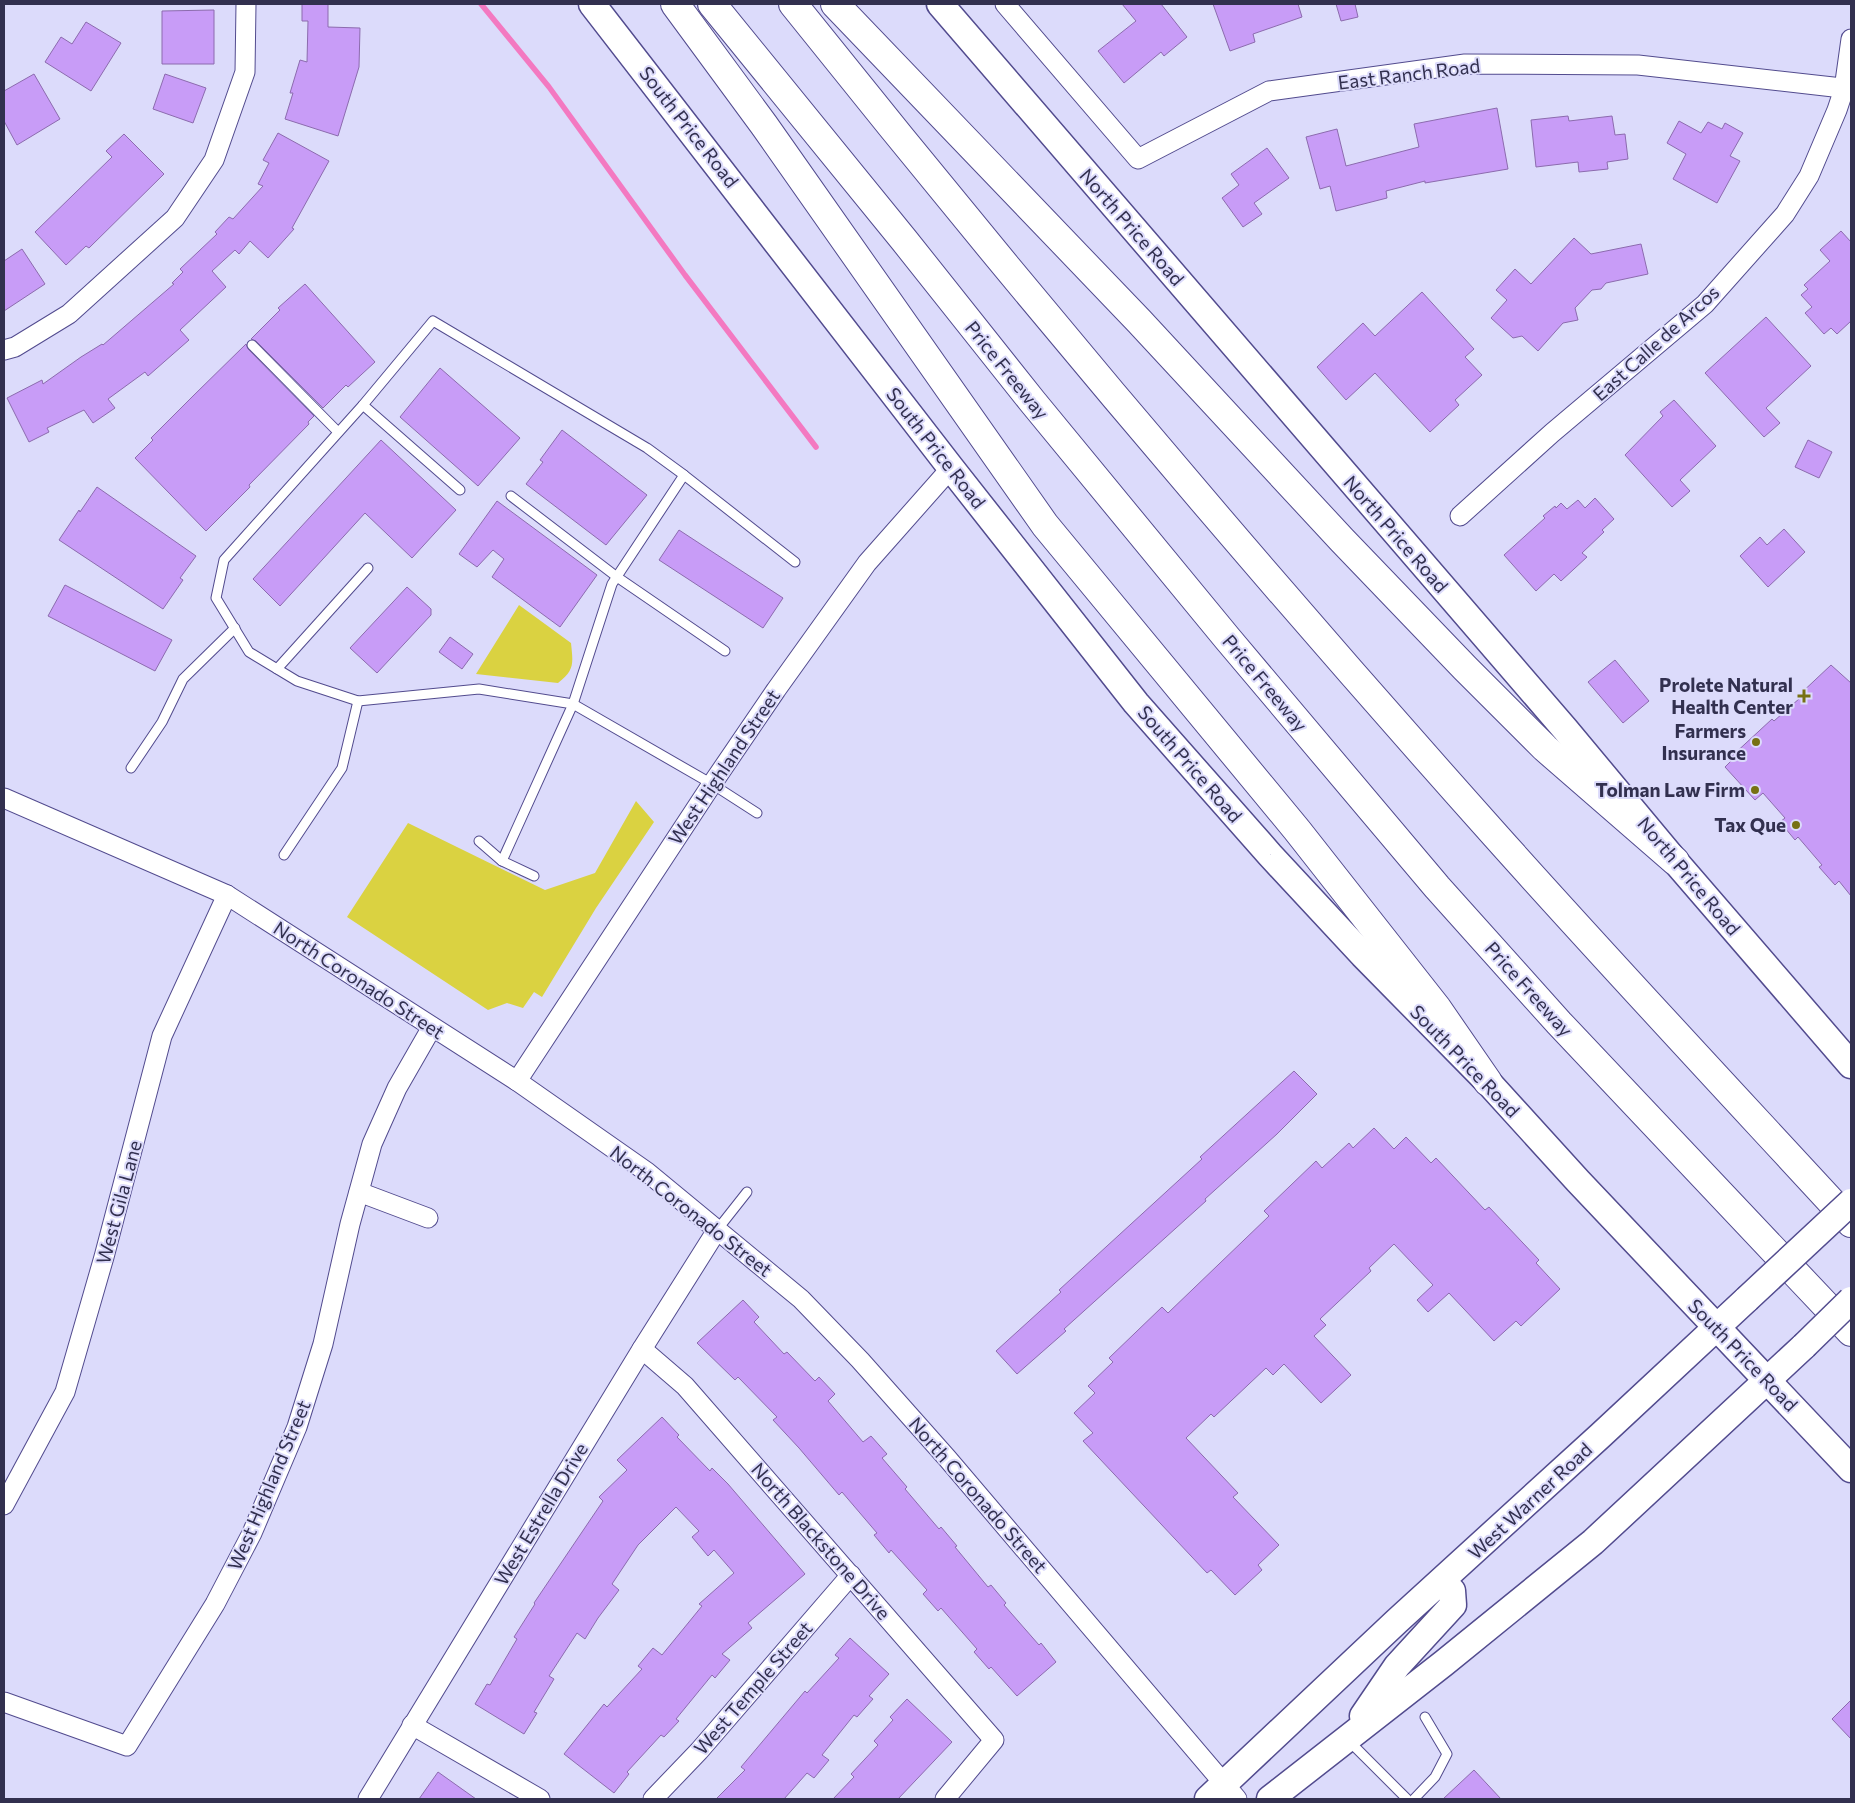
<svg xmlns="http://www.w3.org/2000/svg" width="1855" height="1803" viewBox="0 0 1855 1803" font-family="Commissioner,sans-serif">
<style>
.green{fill:#dad241}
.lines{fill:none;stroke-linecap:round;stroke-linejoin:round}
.stream{stroke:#f379c1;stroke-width:5.5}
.building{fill:#c89cf7;stroke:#8c6bae}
.lane-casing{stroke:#524b8e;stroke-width:11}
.street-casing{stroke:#524b8e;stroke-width:21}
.secondary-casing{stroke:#524b8e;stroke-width:29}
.highway-casing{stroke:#524b8e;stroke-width:30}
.lane{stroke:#fff;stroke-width:9}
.street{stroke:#fff;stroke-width:19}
.secondary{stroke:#fff;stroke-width:26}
.highway{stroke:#fff;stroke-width:28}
.secondary-bridge-casing{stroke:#524b8e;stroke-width:29;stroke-linecap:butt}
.secondary-bridge{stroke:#fff;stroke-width:26}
.poi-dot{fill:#777113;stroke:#dcdbfb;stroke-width:2}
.labels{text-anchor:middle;stroke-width:4;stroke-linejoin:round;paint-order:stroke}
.street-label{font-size:19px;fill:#32304f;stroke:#dcdbfb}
.poi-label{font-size:19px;font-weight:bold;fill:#32304f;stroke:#dcdbfb;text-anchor:end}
</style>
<rect width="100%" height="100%" fill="#dcdbfb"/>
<g class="green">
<path d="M519 605 571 643C573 663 575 670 558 683L476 674Z"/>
<path d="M636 801 654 822 596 908 542 997 534 992 523 1008 507 1003 488 1010 347 917 408 823 545 890 595 873Z"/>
</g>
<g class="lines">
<path class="stream" d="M481 4 549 87 685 275 816 447"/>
</g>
<g class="building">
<path d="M302 4H328V27L360 28 359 67 338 136 285 119 293 93H290L300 60 307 62 308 21H302Z"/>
<path d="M1122 4H1161L1187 37 1164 56 1161 52 1124 83 1098 51 1136 21Z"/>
<path d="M1213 4H1298L1302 17 1253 34 1255 42 1230 51Z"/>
<path d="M1336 4H1355L1358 17 1341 21Z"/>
<path d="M214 10V64H162V11Z"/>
<path d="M86 22 121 43 91 91 45 62 61 37 72 44Z"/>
<path d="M34 74 60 119 17 145 4 121V91Z"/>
<path d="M165 74 206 88 193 123 153 109Z"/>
<path d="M1497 108 1508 169 1425 183V181L1386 191 1387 198 1336 211 1330 186 1320 189 1306 137 1337 129 1346 166 1419 147 1414 124Z"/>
<path d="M1568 116 1569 121 1612 116 1615 135 1625 134 1628 159 1607 162 1608 169 1579 172 1578 162 1536 167 1531 120Z"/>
<path d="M1679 121 1701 133 1708 122 1722 129 1725 123 1743 133 1730 156 1740 161 1717 203 1673 179 1686 154 1667 143Z"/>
<path d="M278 133 329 161 292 228 294 229 268 258 250 241 239 254 235 250 212 271 226 287 180 330 189 340 148 376 145 372 108 399 115 408 93 423 84 410 47 428 49 432 29 442 7 398 42 380 43 384 81 357 102 344 103 345 174 284 172 283 183 272 180 269 217 234 215 232 229 217 233 219 263 186 258 184 269 163 263 160Z"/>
<path d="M124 134 164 174 89 248 86 246 66 265 35 232 112 157 106 151Z"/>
<path d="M1267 148 1289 178 1254 203 1262 214 1243 227 1222 198 1239 185 1231 174Z"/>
<path d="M1841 231 1851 242V321L1837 334 1831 328 1824 334 1805 313 1812 307 1801 295 1808 289 1804 285 1830 261 1820 250Z"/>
<path d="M1574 238 1591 254 1641 244 1648 274 1606 283 1601 289 1592 290 1575 308 1578 320 1563 323 1538 351 1522 336 1513 338 1491 318 1507 300 1496 290 1515 269 1531 284Z"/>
<path d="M22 249 45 284 4 311V261Z"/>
<path d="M305 284 375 362 348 387 346 385 323 408 256 341 251 339 280 310 278 308Z"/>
<path d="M1422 292 1474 349 1465 357 1482 375 1455 400 1459 405 1430 432 1375 373 1346 400 1317 367 1363 323 1375 336Z"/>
<path d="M1766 317 1811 366 1766 408 1780 423 1764 437 1705 373Z"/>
<path d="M246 344 248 349 314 416 308 422 309 424 249 485 250 487 206 531 135 458 153 440 151 438 193 396Z"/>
<path d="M440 368 520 438 478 486 400 417Z"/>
<path d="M1674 400 1716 446 1680 480 1690 491 1672 507 1625 455 1663 416 1660 412Z"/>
<path d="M562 430 647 495 606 545 526 484 543 462 540 460Z"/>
<path d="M381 440 456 510 412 558 365 513 280 606 253 579Z"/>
<path d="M1808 440 1832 452 1819 478 1795 467Z"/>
<path d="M97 487 196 556 180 578 183 580 163 609 59 540 79 510 80 512Z"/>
<path d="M1595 498 1614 519 1602 530 1604 532 1582 553 1587 557 1561 581 1554 574 1536 591 1504 555 1545 518 1543 516 1555 506 1556 508 1561 503 1567 509 1578 500 1585 508Z"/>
<path d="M497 501 597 575 560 627 492 577 504 559 493 550 477 567 459 554Z"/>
<path d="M1784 529 1805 552 1768 587 1740 556 1760 537 1767 545Z"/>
<path d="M679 530 783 598 763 628 659 560Z"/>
<path d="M65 585 172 640 155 671 48 616Z"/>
<path d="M407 587 431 609V615L377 673 350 648Z"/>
<path d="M450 637 473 654 462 669 439 652Z"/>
<path d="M1615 660 1649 701 1623 723 1588 682Z"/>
<path d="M1831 665 1851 683V896L1839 881 1835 885 1819 867 1822 865 1798 837 1795 840 1780 822 1785 818 1763 793 1755 800 1725 767 1734 758 1732 756 1772 719 1774 721 1800 698 1798 696Z"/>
<path d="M1294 1071 1317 1094 1277 1134 1205 1199 1206 1201 1064 1329 1066 1331 1017 1374 996 1351 1061 1292 1059 1290 1202 1159 1200 1157Z"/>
<path d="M1374 1128 1394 1149 1406 1137 1431 1163 1436 1158 1485 1210 1489 1207 1539 1260 1536 1263 1560 1289 1521 1326 1516 1321 1494 1341 1449 1293 1428 1312 1417 1300 1433 1285 1394 1244 1369 1268 1371 1271 1320 1319 1326 1325 1314 1336 1351 1375 1321 1403 1284 1364 1273 1375 1266 1368 1214 1417 1211 1414 1186 1438 1238 1493 1233 1497 1279 1545 1258 1565 1262 1570 1235 1595 1211 1570 1207 1573 1083 1441 1093 1433 1074 1413 1095 1393 1088 1386 1113 1362 1109 1358 1162 1307 1168 1313 1269 1216 1264 1211 1316 1161 1322 1168 1349 1143 1353 1148Z"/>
<path d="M743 1300 759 1317 754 1322 784 1354 787 1352 815 1381 819 1377 835 1394 828 1401 863 1442 871 1436 887 1454 882 1458 907 1487 905 1489 939 1529 941 1527 957 1546 955 1547 988 1587 991 1585 1006 1603 1004 1605 1039 1645 1041 1643 1056 1662 1017 1696 991 1667 989 1669 974 1652 977 1649 941 1608 938 1611 923 1594 927 1590 891 1550 889 1553 874 1535 877 1533 842 1492 839 1495 799 1448 773 1420 777 1417 738 1377 735 1380 697 1343Z"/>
<path d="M662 1417 679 1435 677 1437 710 1471 712 1468 728 1484 805 1574 748 1623 752 1628 722 1654 730 1660 715 1678 712 1675 676 1719 679 1721 664 1737 661 1735 627 1772 629 1774 614 1793 564 1754 604 1704 607 1707 642 1669 638 1666 653 1648 662 1655 702 1606 699 1604 734 1573 714 1550 708 1556 692 1537 699 1531 676 1507 638 1545 612 1584 619 1590 598 1618 585 1639 577 1633 549 1676 554 1679 534 1712 537 1713 524 1734 475 1704 487 1684 490 1685 517 1639 514 1637 535 1604 534 1603 603 1501 599 1497 627 1470 617 1460Z"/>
<path d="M850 1638 889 1674 869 1696 873 1699 857 1717 854 1715 822 1755 829 1760 814 1778 807 1773 784 1799H716L745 1770 741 1767 805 1691 807 1693 839 1658 835 1655Z"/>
<path d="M907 1699 952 1742 898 1799H833L854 1777 851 1774 878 1745 874 1741 893 1720 890 1717Z"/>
<path d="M1851 1700V1739L1832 1719Z"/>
<path d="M1474 1770 1501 1799H1443Z"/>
<path d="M438 1772 476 1799H419Z"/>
</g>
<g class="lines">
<defs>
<g id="lane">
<path d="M252 345 338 432"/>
<path d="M363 405 460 490"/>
<path d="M511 496 617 577 725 651"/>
<path d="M277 669 368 568"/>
<path d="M131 768 162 722 183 679 235 628"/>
<path d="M757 813 712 784 573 704 479 689 358 701 297 681 249 652 216 598 224 560 363 405 433 321 647 448 684 475 795 562"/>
<path d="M479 841 502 861 534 876"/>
<path d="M284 855 342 768 358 701"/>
<path d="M502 861 573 704 612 584 684 475"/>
<path d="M717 1230 747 1192"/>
<path d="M1349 1741 1407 1799"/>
<path d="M1414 1799 1435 1777 1447 1754 1425 1717"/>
</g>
<g id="street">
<path d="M1005 4 1138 159 1269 91 1465 64 1638 65 1851 89"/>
<path d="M4 350 15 347 69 314 175 218 214 160 245 72 246 4"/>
<path d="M1460 516 1552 433 1705 304 1785 214 1809 176 1837 110 1844 89 1851 39"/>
<path d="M4 798 227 895 517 1081 647 1172 801 1299 860 1360 947 1458 1237 1799"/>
<path d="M517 1081 712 784 776 690 867 563 951 468"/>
<path d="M359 1192 428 1218"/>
<path d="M642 1349 685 1386 994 1740 945 1799"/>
<path d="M4 1505 65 1392 104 1257 162 1036 227 895"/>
<path d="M4 1702 127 1746 215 1604 252 1533 297 1427 323 1344 350 1224 372 1144 397 1088 432 1027"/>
<path d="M412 1725 540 1799"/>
<path d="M368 1799 642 1349 717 1230"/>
<path d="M653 1799 699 1751 851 1575"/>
</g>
<g id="secondary">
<path d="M592 4 951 468 1136 703 1270 855 1363 955 1488 1082 1578 1181 1851 1469"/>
<path d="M940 4 1565 729 1675 861 1851 1065"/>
<path d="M1363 1716 1397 1666 1453 1605 1452 1591 1442 1581"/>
<path d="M1208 1799 1397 1621 1601 1435 1747 1299"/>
<path d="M1270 1799 1444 1663 1593 1542 1804 1346"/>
</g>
<g id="highway">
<path d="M675 4 764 125 1045 525 1297 830 1437 1008 1488 1082"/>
<path d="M712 4 904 240 1032 401 1227 638 1437 887 1559 1023 1851 1332"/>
<path d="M793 4C1019 287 1253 564 1495 835 1612 966 1732 1094 1851 1223"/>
<path d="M835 4 1139 321 1342 540 1465 668 1545 748 1675 861"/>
</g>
</defs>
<use href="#lane" class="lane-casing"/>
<use href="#street" class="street-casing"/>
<use href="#secondary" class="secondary-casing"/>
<use href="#highway" class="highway-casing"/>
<use href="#lane" class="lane"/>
<use href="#street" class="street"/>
<use href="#secondary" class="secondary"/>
<use href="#highway" class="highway"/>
<defs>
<g id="secondary-bridge">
<path d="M1747 1299 1851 1202"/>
<path d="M1804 1346 1851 1300"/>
</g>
</defs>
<use href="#secondary-bridge" class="secondary-bridge-casing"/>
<use href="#secondary-bridge" class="secondary-bridge"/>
</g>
<g class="poi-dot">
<path d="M1801.5 688.5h5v5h5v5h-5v5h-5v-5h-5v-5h5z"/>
<circle cx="1756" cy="742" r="5"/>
<circle cx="1755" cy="790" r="5"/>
<circle cx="1796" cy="825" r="5"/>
</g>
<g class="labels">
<g class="street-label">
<text transform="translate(1409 74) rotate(-7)" y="7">East Ranch Road</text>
<text transform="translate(689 127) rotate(52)" y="7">South Price Road</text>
<text transform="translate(1132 227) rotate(49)" y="7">North Price Road</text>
<text transform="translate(1656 343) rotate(-42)" y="7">East Calle de Arcos</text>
<text transform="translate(1007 370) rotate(51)" y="7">Price Freeway</text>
<text transform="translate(936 448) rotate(52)" y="7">South Price Road</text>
<text transform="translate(1396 534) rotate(49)" y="7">North Price Road</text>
<text transform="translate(1265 683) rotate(50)" y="7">Price Freeway</text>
<text transform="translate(1190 764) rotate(49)" y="7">South Price Road</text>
<text transform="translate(724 767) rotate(-56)" y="7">West Highland Street</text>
<text transform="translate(1689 876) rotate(50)" y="7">North Price Road</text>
<text transform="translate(359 980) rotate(33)" y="7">North Coronado Street</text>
<text transform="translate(1529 989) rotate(48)" y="7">Price Freeway</text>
<text transform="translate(1465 1061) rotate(46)" y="7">South Price Road</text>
<text transform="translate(119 1202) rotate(-75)" y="7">West Gila Lane</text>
<text transform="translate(691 1211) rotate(38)" y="7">North Coronado Street</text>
<text transform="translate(1743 1355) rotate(46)" y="7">South Price Road</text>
<text transform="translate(269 1485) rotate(-67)" y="7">West Highland Street</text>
<text transform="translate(978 1495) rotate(49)" y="7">North Coronado Street</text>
<text transform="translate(1530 1501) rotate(-43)" y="7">West Warner Road</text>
<text transform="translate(541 1514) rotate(-59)" y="7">West Estrella Drive</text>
<text transform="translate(821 1541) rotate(49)" y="7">North Blackstone Drive</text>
<text transform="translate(753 1688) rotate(-49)" y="7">West Temple Street</text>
</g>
<g class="poi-label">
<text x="1793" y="692">Prolete Natural<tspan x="1793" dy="22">Health Center</tspan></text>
<text x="1746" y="738">Farmers<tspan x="1746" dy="22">Insurance</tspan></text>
<text x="1745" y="797">Tolman Law Firm</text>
<text x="1786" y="832">Tax Que</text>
</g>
</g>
<rect width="1855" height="1803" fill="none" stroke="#32304f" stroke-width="10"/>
</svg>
